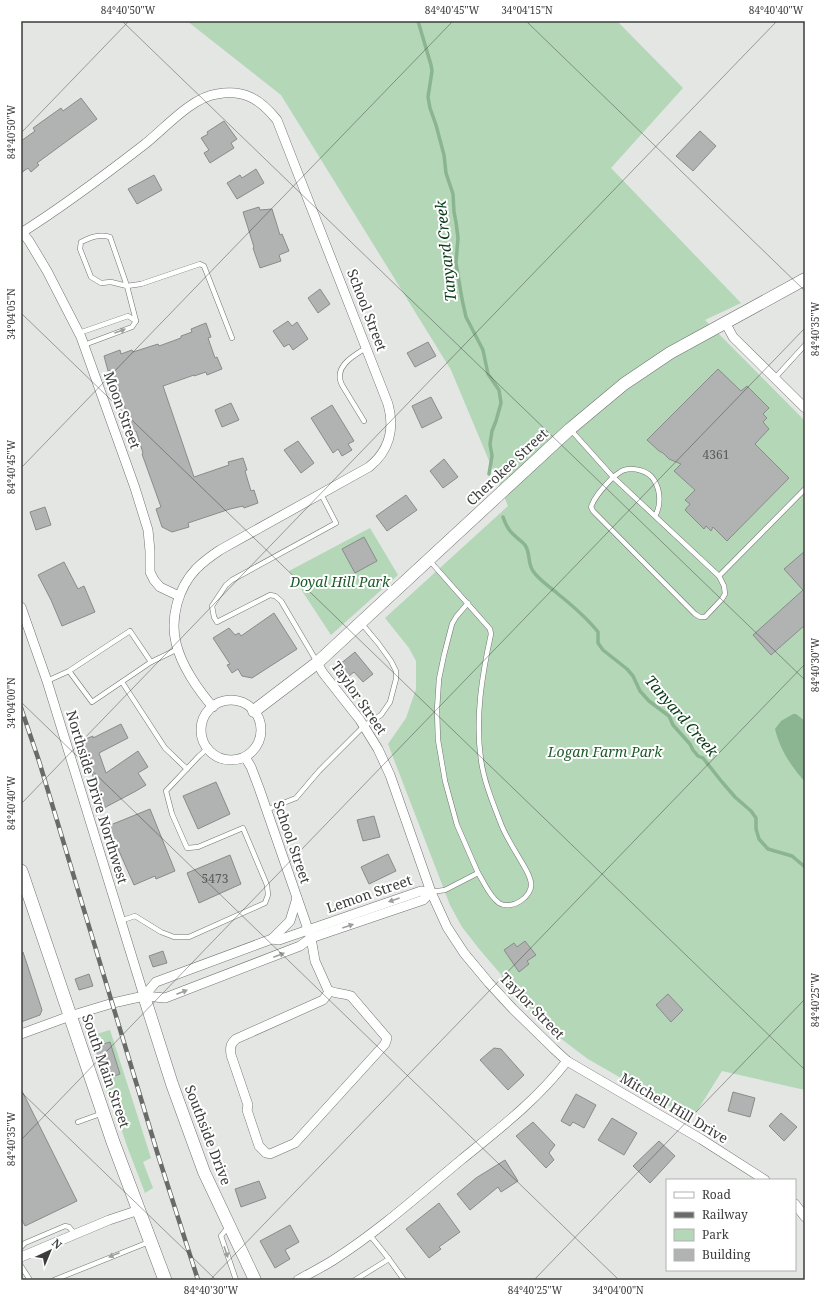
<svg xmlns="http://www.w3.org/2000/svg" width="826" height="1301" viewBox="0 0 826 1301" font-family="'Noto Serif',serif">
<style>
.green{fill:#b3d7b7}
.water{fill:#8bb590}
.lines{fill:none;stroke-linecap:round;stroke-linejoin:round}
.stream{stroke:#8bb590;stroke-width:3.5}
.building{fill:#b0b3b1;stroke:#898c8a}
.service-casing{stroke:#717471;stroke-width:5.5}
.minor-casing{stroke:#717471;stroke-width:10}
.tertiary-casing{stroke:#717471;stroke-width:13}
.secondary-casing{stroke:#717471;stroke-width:14}
.service{stroke:#fff;stroke-width:4.5}
.minor{stroke:#fff;stroke-width:9}
.tertiary{stroke:#fff;stroke-width:12}
.secondary{stroke:#fff;stroke-width:13}
.rail-casing{stroke:#696b69;stroke-width:4.5}
.rail{stroke:#fff;stroke-width:3;stroke-dasharray:9;stroke-linecap:butt}
.oneway{fill:#9d9e9d}
.ticks{fill:none;stroke:#3b3c3b;stroke-width:1;stroke-opacity:0.45}
.labels{text-anchor:middle;stroke-width:4;stroke-linejoin:round;paint-order:stroke}
.number-label{font-size:12px;fill:#585a58}
.street-label{font-size:14px;fill:#3b3c3b;stroke:#fff}
.park-label{font-size:14px;font-style:italic;fill:#1c5a2b;stroke:#fff}
.water-label{font-size:15px;font-style:italic;fill:#063814;stroke:#fff}
.neatline{fill:none;stroke:#3b3c3b;stroke-width:1.5}
.ticks-label{font-size:10px;text-anchor:middle;fill:#3b3c3b}
</style>
<rect width="100%" height="100%" fill="#e3e6e3"/>
<g class="green">
<path d="M187 21H617L683 88 611 168 741 303 705 320 805 421V1090L722 1071 692 1119 588 1059 556 1035 535 1014 480 950 462 927 450 905 388 744 406 718 416 689V661L409 648 385 618 508 506 451 370 281 95Z"/>
<path d="M370 528 398 575 331 635 289 571Z"/>
<path d="M110 1030 151 1158 143 1162 153 1188 145 1193 127 1146 90 1036Z"/>
</g>
<path class="water" d="M793 714H796L805 721V782C791 766 780 750 775 729L781 721Z"/>
<g class="lines">
<g class="stream">
<path d="M418 21 431 65 432 71 428 97 430 108 436 125 444 155 446 173 453 194 454 212 456 222 458 238 456 263 462 299 466 317 483 350 488 374 499 390 501 403 496 421 492 431 490 444 492 456 489 474"/>
<path d="M503 517C505 523 508 530 514 535 518 539 522 541 525 545 531 554 527 562 533 571 539 580 550 587 558 594 573 606 587 618 598 632V643L603 650 627 669 633 676 640 691 649 701 669 716 673 725 690 744 693 750 698 756 703 758 722 782 735 797 751 811 756 818V829L759 839 768 849 792 856 805 867"/>
</g>
</g>
<g class="building">
<path d="M81 98 97 119 37 163 39 165 31 172 28 168 21 173V141L35 131 33 128 61 108 63 111Z"/>
<path d="M224 121 237 139 231 143 234 148 210 163 204 153 209 150 201 138 208 134 207 132Z"/>
<path d="M700 131 716 146 693 171 676 156Z"/>
<path d="M256 169 264 183 237 199 227 183 240 175 242 178Z"/>
<path d="M154 175 162 190 137 204 128 189Z"/>
<path d="M259 207 260 210 272 209 280 235 282 234 289 251 279 255 281 261 260 268 253 248 254 247 243 212Z"/>
<path d="M320 289 330 304 318 313 308 298Z"/>
<path d="M288 321 292 326 297 322 308 339 293 350 289 344 284 347 273 331Z"/>
<path d="M206 323 211 337 208 338 215 358 217 357 222 369 207 375 206 372 194 376V375L163 386 194 477 229 465 228 462 243 458 247 470 245 471 251 491 254 490 258 503 244 508 243 506 230 509 188 523 189 527 172 532 162 527 156 509 161 507 142 454 143 453 136 431 133 432 116 381 114 382 110 370 108 371 104 356 120 350 121 354 132 350 133 352 158 344 159 346 181 338V336L192 332 191 329Z"/>
<path d="M428 342 436 356 415 367 407 353Z"/>
<path d="M718 369 741 391 747 386 769 408 763 414 767 418 763 422 769 429 755 444 789 478 727 541 713 527 711 531 706 526 704 529 685 510 690 504 685 500 695 490 674 471 681 464 669 459 663 453 659 451 647 440Z"/>
<path d="M431 397 442 418 422 428 412 406Z"/>
<path d="M231 403 239 420 222 427 215 410Z"/>
<path d="M332 405 354 441 348 444 352 450 342 456 338 449 333 453 311 418Z"/>
<path d="M298 441 314 463 301 473 284 450Z"/>
<path d="M444 459 458 477 443 488 430 471Z"/>
<path d="M406 495 417 510 387 531 376 516Z"/>
<path d="M45 507 51 525 36 530 30 512Z"/>
<path d="M364 537 377 561 355 573 342 549Z"/>
<path d="M805 551V625L771 655 753 635 803 590 784 569Z"/>
<path d="M64 562 78 589 84 586 95 612 62 626 51 600 38 575Z"/>
<path d="M274 613 297 649 252 678 242 676 238 669 232 673 227 665 230 664 213 638 229 628 235 635 239 633 241 636Z"/>
<path d="M355 652 373 674 363 682 354 672 344 680 334 669Z"/>
<path d="M121 724 128 738 99 753 106 773 138 751 148 767 138 773 146 785 136 791 104 808 81 741 93 736V738Z"/>
<path d="M216 782 230 814 198 829 183 796Z"/>
<path d="M150 809 175 871 156 879 155 876 134 885 108 826Z"/>
<path d="M374 816 380 837 363 841 357 820Z"/>
<path d="M388 854 396 871 369 884 361 867Z"/>
<path d="M230 855 241 884 199 903 187 873Z"/>
<path d="M525 941 536 955 527 961 529 964 519 972 504 950 514 943 517 947Z"/>
<path d="M163 951 167 963 153 967 149 956Z"/>
<path d="M23 952 42 1010 40 1015 21 1022V953Z"/>
<path d="M89 974 93 986 79 990 75 979Z"/>
<path d="M668 994 683 1010 671 1022 656 1005Z"/>
<path d="M110 1042 120 1074 103 1080 94 1047Z"/>
<path d="M494 1048 501 1049 524 1075 508 1090 480 1060Z"/>
<path d="M21 1089 77 1201 25 1226 21 1218Z"/>
<path d="M733 1092 755 1098 750 1117 728 1111Z"/>
<path d="M576 1094 596 1105 584 1128 573 1122 570 1126 561 1121Z"/>
<path d="M781 1113 797 1127 784 1141 769 1126Z"/>
<path d="M612 1118 637 1133 624 1155 598 1140Z"/>
<path d="M533 1122 555 1145 549 1153 554 1160 546 1168 516 1136Z"/>
<path d="M659 1141 675 1156 650 1183 633 1166Z"/>
<path d="M505 1160 518 1181 501 1192 498 1187 470 1210 457 1194 476 1178Z"/>
<path d="M259 1181 266 1198 241 1207 235 1189Z"/>
<path d="M439 1203 460 1232 439 1247 441 1249 429 1258 406 1229Z"/>
<path d="M290 1225 299 1242 285 1250 290 1259 275 1268 260 1241Z"/>
</g>
<g class="lines">
<defs>
<g id="service">
<path d="M136 321 127 286 110 237C99 234 91 237 81 242L80 249 91 277 101 283 111 282 127 286 141 284 200 264 204 266 232 338"/>
<path d="M79 333 128 316 136 321 132 327 84 345"/>
<path d="M775 378 805 345"/>
<path d="M364 421 342 385C333 367 353 356 366 348"/>
<path d="M570 429 613 477C605 486 595 495 591 507L593 511 695 614 700 617H705L722 599 725 594 724 586 719 576 805 489"/>
<path d="M655 516C661 506 661 491 654 480 649 471 634 467 624 470 620 471 617 475 613 477L719 576"/>
<path d="M429 560 490 629 491 634C482 675 475 717 481 760 484 782 493 803 501 824 506 837 514 849 521 861 525 868 530 875 531 883 533 897 511 911 499 903 489 896 484 882 478 873L445 890 431 892"/>
<path d="M468 603 456 617 452 624 444 655 439 679 437 710 438 740 445 781 457 825 478 873"/>
<path d="M151 662 178 649"/>
<path d="M317 662 281 601 275 596 270 595 217 622 214 617 212 606 226 585 232 580 336 523 321 494"/>
<path d="M47 681 69 671 130 631 151 662 92 702 69 671"/>
<path d="M122 682 165 748 187 769"/>
<path d="M266 810 296 798 319 771 364 726 381 715 390 702 396 679V671L391 661 378 643 362 624"/>
<path d="M120 921 135 916 161 932 174 937H189L265 903 268 895 267 885 243 828 198 847 187 848 172 814 166 791 199 756 208 748"/>
<path d="M78 1122 103 1113"/>
<path d="M228 1227 221 1236 236 1280"/>
<path d="M369 1234 389 1259"/>
<path d="M21 1247 25 1243 65 1226 69 1227 75 1234"/>
<path d="M21 1266 30 1280"/>
<path d="M54 1280 149 1242"/>
<path d="M355 1280 389 1259 404 1280"/>
</g>
<g id="minor">
<path d="M22 232 29 241 47 271 81 337 135 488 148 530 150 551V572L154 580 160 587 179 596"/>
<path d="M21 233C64 206 105 175 145 144 164 129 192 97 217 94 244 89 260 99 277 120L388 404C395 429 389 451 369 467L220 550C211 556 203 562 196 569 178 588 170 618 176 643 181 665 198 690 213 707"/>
<path d="M725 322 733 337 805 408"/>
<path d="M21 607 47 681 144 996"/>
<path d="M317 663 323 673 360 720 378 749 390 775 431 892 447 927 464 953 489 983 513 1009 554 1049 567 1061 701 1139 765 1180"/>
<circle cx="231" cy="730" r="30"/>
<path d="M245 757 251 767 259 788 311 938 315 961 328 990C335 994 343 993 351 996L387 1038 385 1044 295 1143 270 1154 266 1153 259 1146 247 1110 248 1105 231 1055C230 1048 230 1044 236 1039L323 1000 330 991"/>
<path d="M272 939 290 921 297 898"/>
<path d="M144 996 156 982 272 939 279 940 421 891 431 892"/>
<path d="M21 1034 70 1016 113 1003 144 996 165 998 300 946 311 938 423 900 431 892"/>
<path d="M795 1204 805 1217"/>
<path d="M21 1257 109 1220 139 1210"/>
<path d="M298 1280C310 1273 323 1267 335 1259 380 1230 420 1194 461 1160 499 1129 537 1100 567 1061"/>
</g>
<g id="tertiary">
<path d="M254 711 317 663 570 429 624 384 670 353 805 279"/>
<path d="M144 996 172 1084 204 1172 255 1280"/>
</g>
<path id="secondary" d="M21 871 113 1142 165 1280"/>
</defs>
<use href="#service" class="service-casing"/>
<use href="#minor" class="minor-casing"/>
<use href="#tertiary" class="tertiary-casing"/>
<use href="#secondary" class="secondary-casing"/>
<use href="#service" class="service"/>
<use href="#minor" class="minor"/>
<use href="#tertiary" class="tertiary"/>
<use href="#secondary" class="secondary"/>
<defs>
<path id="rail" d="M21 708 39 761 158 1155 198 1280"/>
</defs>
<use href="#rail" class="rail-casing"/>
<use href="#rail" class="rail"/>
</g>
<defs><path id="oneway-solid" d="M-6-.8H1V-3.2L6.5 0L1 3.2V.8H-6Z"/></defs>
<g class="oneway">
<use href="#oneway-solid" transform="translate(120 331) rotate(-20)"/>
<use href="#oneway-solid" transform="translate(394 900) rotate(161)"/>
<use href="#oneway-solid" transform="translate(348 926) rotate(-19)"/>
<use href="#oneway-solid" transform="translate(279 955) rotate(-21)"/>
<use href="#oneway-solid" transform="translate(182 992) rotate(-21)"/>
<use href="#oneway-solid" transform="translate(226 1252) rotate(71)"/>
<use href="#oneway-solid" transform="translate(114 1255) rotate(158)"/>
</g>
<path class="ticks" d="M122 21 805 680M526 21 805 291M21 133 129 21M21 313 805 1070M21 468 453 21M21 702 619 1280M21 804 777 21M21 1092 216 1280M21 1140 805 328M210 1280 805 664M534 1280 805 999"/>
<g class="labels">
<g class="number-label">
<text x="716" y="459">4361</text>
<text x="215" y="883">5473</text>
</g>
<g class="street-label">
<text transform="translate(367 310) rotate(69)" y="5">School Street</text>
<text transform="translate(122 410) rotate(70)" y="5">Moon Street</text>
<text transform="translate(507 467) rotate(-43)" y="5">Cherokee Street</text>
<text transform="translate(359 698) rotate(55)" y="5">Taylor Street</text>
<text transform="translate(97 797) rotate(73)" y="5">Northside Drive Northwest</text>
<text transform="translate(292 842) rotate(71)" y="5">School Street</text>
<text transform="translate(369 894) rotate(-19)" y="5">Lemon Street</text>
<text transform="translate(532 1006) rotate(46)" y="5">Taylor Street</text>
<text transform="translate(106 1071) rotate(71)" y="5">South Main Street</text>
<text transform="translate(674 1108) rotate(31)" y="5">Mitchell Hill Drive</text>
<text transform="translate(208 1135) rotate(69)" y="5">Southside Drive</text>
</g>
<g class="park-label">
<text x="340" y="587">Doyal Hill Park</text>
<text x="605" y="757">Logan Farm Park</text>
</g>
<g class="water-label">
<text transform="translate(446 251) rotate(-96)" y="5">Tanyard Creek</text>
<text transform="translate(681 716) rotate(49)" y="5">Tanyard Creek</text>
</g>
</g>
<rect width="826" height="1301" fill="none" stroke="#ffffff" stroke-width="44"/>
<rect x="666" y="1179" width="130" height="92" fill="#ffffff" stroke="#b1b1b1"/>
<rect x="674" y="1192" width="20" height="6" fill="#ffffff" stroke="#b1b1b1"/>
<text x="702" y="1199" font-size="12" fill="#3b3c3b">Road</text>
<rect x="674" y="1212" width="20" height="6" fill="#696b69" stroke="#b1b1b1"/>
<text x="702" y="1219" font-size="12" fill="#3b3c3b">Railway</text>
<rect x="674" y="1229" width="20" height="12" fill="#b3d7b7" stroke="#b1b1b1"/>
<text x="702" y="1239" font-size="12" fill="#3b3c3b">Park</text>
<rect x="674" y="1249" width="20" height="12" fill="#b0b3b1" stroke="#b1b1b1"/>
<text x="702" y="1259" font-size="12" fill="#3b3c3b">Building</text>
<g transform="translate(50 1251) rotate(44)" stroke="#ffffff" stroke-width="3" paint-order="stroke">
<path d="M0-3L7 15L0 10L-7 15Z" fill="#3b3c3b"/>
<text y="-6" font-size="11" font-weight="bold" text-anchor="middle" fill="#3b3c3b">N</text>
</g>
<rect x="22" y="22" width="782" height="1257" class="neatline"/>
<g class="ticks-label">
<text x="128" y="14">84°40'50"W</text>
<text x="452" y="14">84°40'45"W</text>
<text x="527" y="14">34°04'15"N</text>
<text x="776" y="14">84°40'40"W</text>
<text transform="translate(11 132) rotate(-90)" y="4">84°40'50"W</text>
<text transform="translate(11 314) rotate(-90)" y="4">34°04'05"N</text>
<text transform="translate(815 329) rotate(-90)" y="4">84°40'35"W</text>
<text transform="translate(11 467) rotate(-90)" y="4">84°40'45"W</text>
<text transform="translate(815 665) rotate(-90)" y="4">84°40'30"W</text>
<text transform="translate(11 703) rotate(-90)" y="4">34°04'00"N</text>
<text transform="translate(11 803) rotate(-90)" y="4">84°40'40"W</text>
<text transform="translate(815 1000) rotate(-90)" y="4">84°40'25"W</text>
<text transform="translate(11 1139) rotate(-90)" y="4">84°40'35"W</text>
<text x="211" y="1294">84°40'30"W</text>
<text x="535" y="1294">84°40'25"W</text>
<text x="618" y="1294">34°04'00"N</text>
</g>
</svg>
